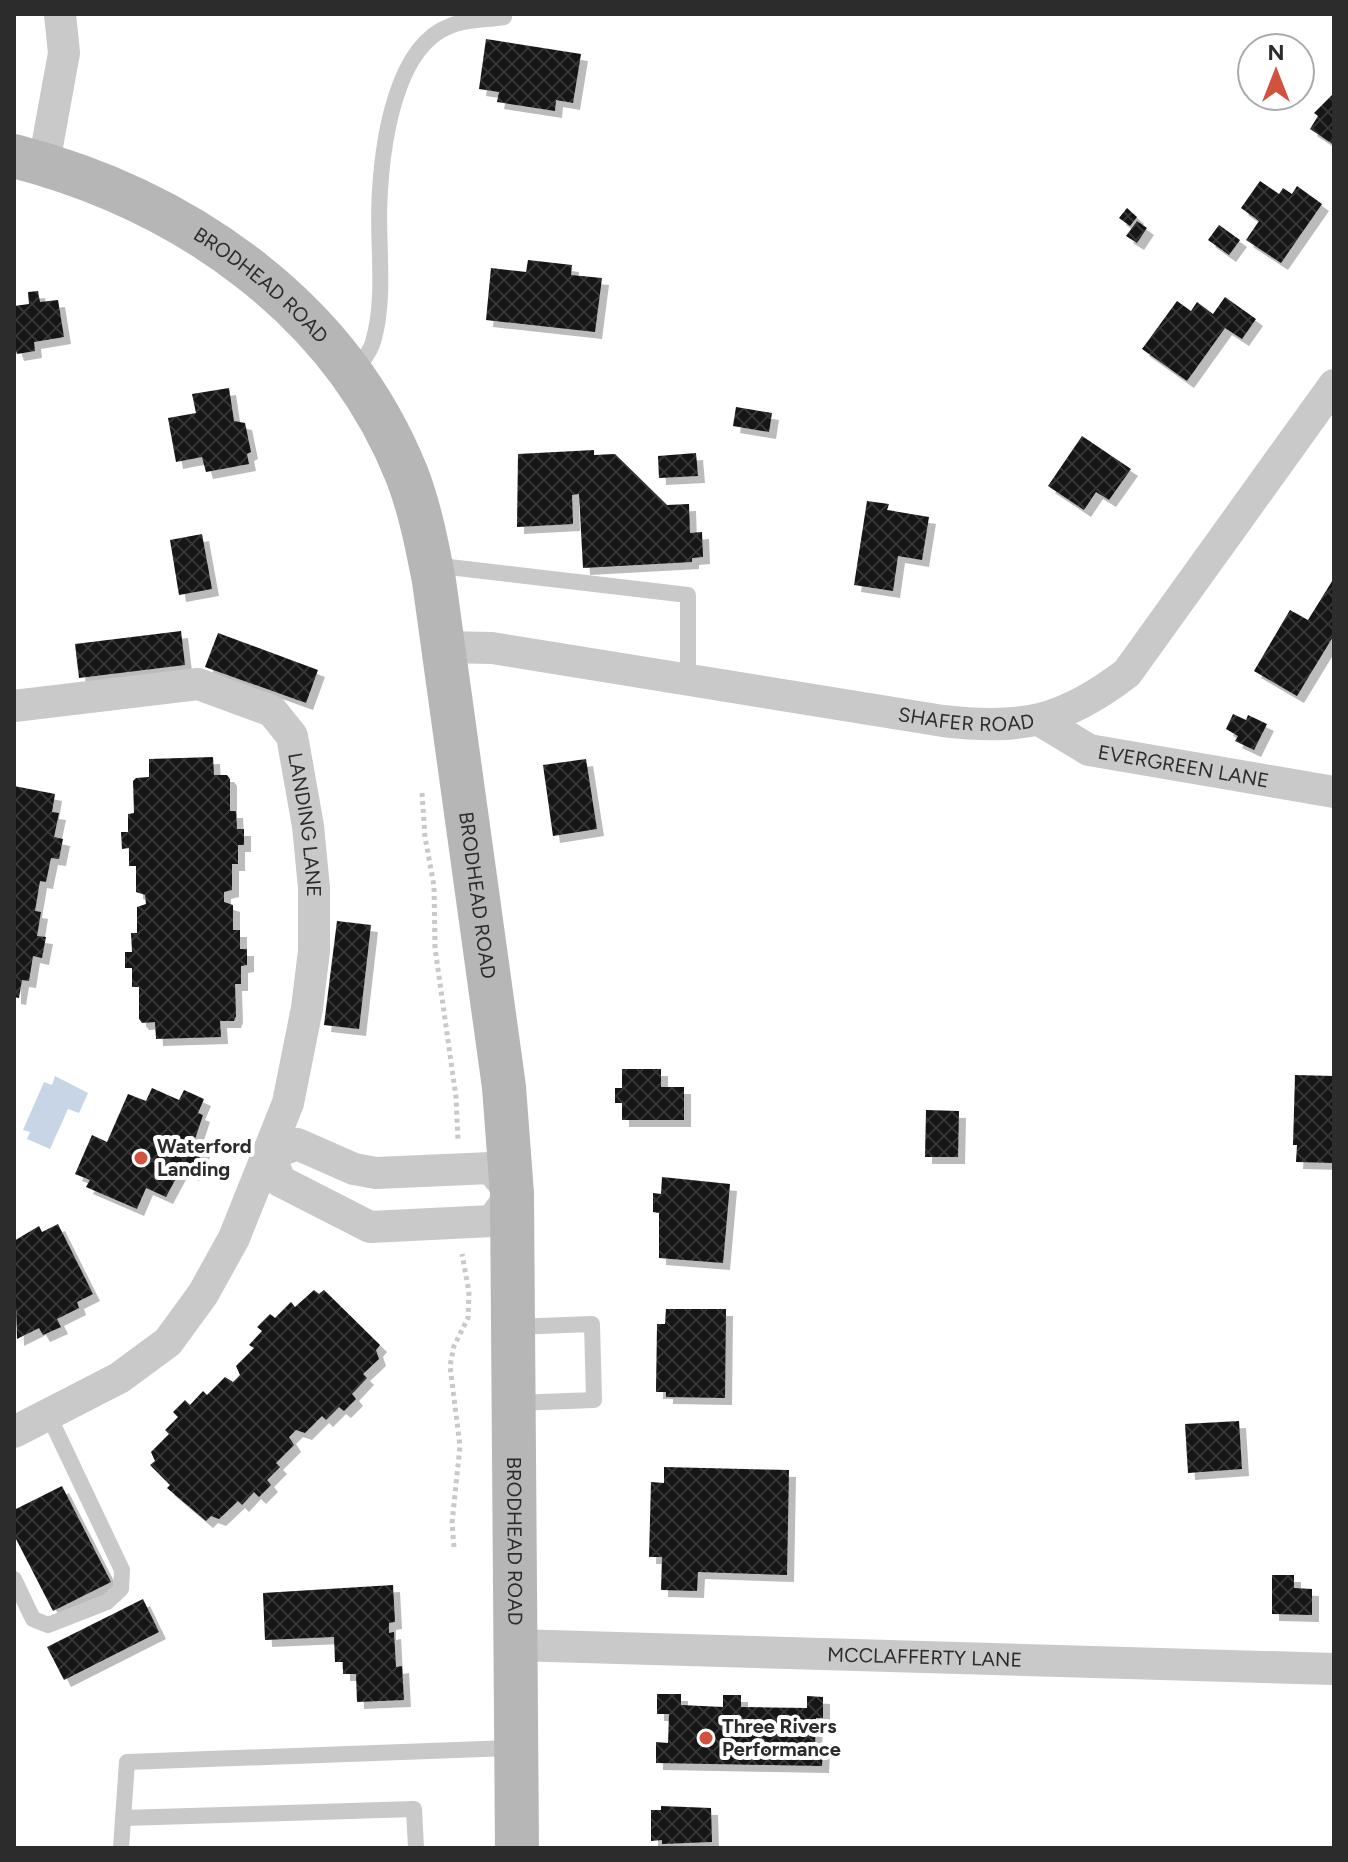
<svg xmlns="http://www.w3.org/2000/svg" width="1348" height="1862" viewBox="0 0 1348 1862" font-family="Figtree,sans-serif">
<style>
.water{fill:#c8d5e6}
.building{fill:url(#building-cross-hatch);filter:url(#shadow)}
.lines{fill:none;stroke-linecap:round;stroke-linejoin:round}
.path{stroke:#c9c9c9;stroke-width:5;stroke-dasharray:4 4;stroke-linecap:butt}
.lane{stroke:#c9c9c9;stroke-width:16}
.street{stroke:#c9c9c9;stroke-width:32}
.secondary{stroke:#b6b6b6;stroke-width:44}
.poi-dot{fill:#d1523f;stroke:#fff;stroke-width:3}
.labels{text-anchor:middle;stroke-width:8;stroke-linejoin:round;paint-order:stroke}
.street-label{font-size:20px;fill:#2c2c2c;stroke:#fff}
.poi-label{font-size:20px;font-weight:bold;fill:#2c2c2c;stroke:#fff;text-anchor:start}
</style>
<defs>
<pattern id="building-cross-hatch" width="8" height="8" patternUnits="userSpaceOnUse" patternTransform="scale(2)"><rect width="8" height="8" fill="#131313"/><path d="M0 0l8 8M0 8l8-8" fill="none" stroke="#363636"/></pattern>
<filter id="shadow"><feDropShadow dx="7" dy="7" stdDeviation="0" flood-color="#0004"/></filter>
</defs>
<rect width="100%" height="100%" fill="#fff"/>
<path class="water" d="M55 1076 88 1093 79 1113 68 1109 50 1149 27 1139 30 1132 23 1130 44 1082 52 1085Z"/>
<g class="building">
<path d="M486 39 581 54 573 103 556 100 555 111 497 102 499 92 479 89Z"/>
<path d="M1334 93V145L1310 129 1318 116 1314 113Z"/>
<path d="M1260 181 1279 194 1283 188 1292 194 1297 186 1322 204 1281 263 1246 240 1259 221 1241 208Z"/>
<path d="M1127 208 1137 217 1130 226 1119 218Z"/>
<path d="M1137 221 1147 228 1137 243 1126 236Z"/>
<path d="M1219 225 1240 240 1229 255 1208 240Z"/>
<path d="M528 260 572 265 571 275 602 278 595 332 486 320 491 268 526 272Z"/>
<path d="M38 291 40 302 58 300 64 337 34 342 35 351 17 354 14 345V306L29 304 28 292Z"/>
<path d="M1225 297 1256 319 1242 339 1225 328 1187 381 1142 349 1177 301 1191 311 1197 302 1213 314Z"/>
<path d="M229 388 234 421 245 423 251 452 247 454 249 464 206 472 202 457 176 462 168 418 196 413 192 394Z"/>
<path d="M736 407 772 413 769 432 733 426Z"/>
<path d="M1082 436 1131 469 1109 500 1096 492 1084 510 1048 486Z"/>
<path d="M594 450V455L615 454 667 505 689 504 690 533 702 532 703 557 692 558V562L583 568 579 494 572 495 573 524 517 527 518 454Z"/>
<path d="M696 453 698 476 659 478 658 456Z"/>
<path d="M867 501 889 504 887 510 929 517 922 560 898 556 893 591 854 585Z"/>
<path d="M202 534 212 589 179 595 170 540Z"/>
<path d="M1334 578V635L1297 696 1254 671 1290 610 1308 620Z"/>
<path d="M181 631 185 665 79 678 75 644Z"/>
<path d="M218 633 318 670 306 703 205 667Z"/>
<path d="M1233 714 1246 720 1248 715 1267 724 1254 750 1235 741 1238 736 1226 729Z"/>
<path d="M213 757 214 775H227L230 779V811H236L237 829H244V845H238V864H232V890L224 892V902L233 905V930H240V949H247V965L241 966V984H235L236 1016 234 1021H220L221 1037 156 1039 155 1022 142 1023 139 1019V987H132V968H125V952H132L131 933H137V907L146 904 145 895 136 892V866H129V848L122 849 121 832H128V814L134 813 133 781 136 778 149 777V759Z"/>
<path d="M586 759 597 829 553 836 543 765Z"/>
<path d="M14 786 55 794 52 812 59 813 54 837 63 839 59 859 51 858 46 882 40 881 35 911 41 912 37 936 46 937 42 958 33 956 29 981 22 980 19 998 14 997Z"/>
<path d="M337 921 371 925 359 1029 324 1025Z"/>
<path d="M622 1069H661V1087H684V1120H622V1103H615V1088H622Z"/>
<path d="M1295 1075 1334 1076V1163L1296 1162 1297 1145H1293Z"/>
<path d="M152 1088 179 1100 184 1090 204 1099 198 1113 203 1115 194 1142 205 1146 192 1174 181 1169 166 1197 146 1188 137 1209 86 1187 90 1180 75 1174 92 1135 107 1142 128 1094 146 1101Z"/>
<path d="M926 1110 959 1111 958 1157H925Z"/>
<path d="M662 1177 730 1184 723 1263 659 1258V1213L653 1212V1193L661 1194Z"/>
<path d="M58 1224 93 1294 77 1302 79 1308 57 1319 61 1327 43 1335 39 1328 17 1339 14 1241 39 1226 42 1232Z"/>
<path d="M314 1290 319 1294 324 1290 380 1345 376 1350 379 1359 363 1374 367 1378 352 1394 356 1399 344 1411 339 1407 326 1420 322 1416 305 1433 296 1430 289 1437 294 1445 276 1463 280 1467 267 1480 271 1485 259 1497 254 1492 242 1505 238 1501 219 1519 211 1516 206 1521 167 1488 170 1485 150 1465 155 1461 151 1452 169 1434 165 1430 178 1417 173 1412 185 1400 190 1405 203 1391 207 1395 225 1377 233 1382 240 1375 236 1366 254 1348 249 1345 262 1331 257 1327 270 1314 275 1318 291 1302 295 1307Z"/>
<path d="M666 1309H726L725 1398 666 1397V1392H656L657 1324H665Z"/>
<path d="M1239 1421 1242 1469 1188 1473 1185 1424Z"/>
<path d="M664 1467 789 1470 787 1575 698 1572 697 1591 661 1590 662 1557H649L651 1482 664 1483Z"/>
<path d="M62 1486 111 1582 53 1611 14 1535V1510Z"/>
<path d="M1272 1575H1294V1588L1312 1589V1615L1272 1614Z"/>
<path d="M393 1585 395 1622 389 1623V1633L394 1632 396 1667 402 1666 404 1700 357 1702 356 1674H343V1662H335L334 1637 265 1640 263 1593Z"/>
<path d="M143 1599 159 1632 64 1680 47 1647Z"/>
<path d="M657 1694H681V1705L723 1707V1695H741V1707L807 1708V1696L823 1697V1718H816L815 1746H823L822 1766 656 1763V1742L668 1743 669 1714H657Z"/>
<path d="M661 1806 711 1808 712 1842 662 1844V1840L651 1841V1810H661Z"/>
</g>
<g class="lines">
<g class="path">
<path d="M422 793 425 837 434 886 435 948 456 1097 458 1140"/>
<path d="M454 1547 452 1523 460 1446 450 1366 454 1346 468 1318 469 1292 462 1254"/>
</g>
<g class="lane">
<path d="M354 373C360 364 370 353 373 342 387 295 376 239 380 191 383 140 396 46 450 26 466 19 487 20 504 17"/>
<path d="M432 565 688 595V680"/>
<path d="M513 1327 592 1324 594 1400 515 1403"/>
<path d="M14 1579 33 1619 48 1625 107 1602 121 1589 122 1570 48 1414"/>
<path d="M123 1818 414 1809 416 1848"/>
<path d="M121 1848 127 1762 513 1748"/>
</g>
<g class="street">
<path d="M44 163 64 53 60 14"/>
<path id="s1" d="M444 647 492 648 943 721C1022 730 1063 722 1127 673L1334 385"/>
<path id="s2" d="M14 706 198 684 272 711 292 736 308 826 314 888V951L307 1008 288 1103 234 1238 203 1294 168 1342 119 1378 14 1432"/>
<path id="s3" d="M1041 721 1089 750 1334 792"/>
<path d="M297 1144 354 1169 376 1173 491 1168 512 1194 492 1221 370 1227 280 1181 270 1155Z"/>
<path id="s4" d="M515 1645 1334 1669"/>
</g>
<path class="secondary" id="s5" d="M14 156C184 200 340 307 407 475 420 509 427 545 434 581L504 1087 512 1194 517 1848"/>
</g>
<g class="poi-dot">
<circle cx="141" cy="1158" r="8"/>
<circle cx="706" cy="1738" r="8"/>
</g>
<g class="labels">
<g class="street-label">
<text dy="7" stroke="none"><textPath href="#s5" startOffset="282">BRODHEAD ROAD</textPath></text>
<text dy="7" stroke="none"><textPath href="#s1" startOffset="528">SHAFER ROAD</textPath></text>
<text dy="7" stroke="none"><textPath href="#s3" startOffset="152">EVERGREEN LANE</textPath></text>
<text dy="7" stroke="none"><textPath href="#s2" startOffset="386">LANDING LANE</textPath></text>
<text dy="7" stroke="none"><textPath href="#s5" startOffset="952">BRODHEAD ROAD</textPath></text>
<text dy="7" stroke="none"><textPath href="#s5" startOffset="1600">BRODHEAD ROAD</textPath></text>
<text dy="7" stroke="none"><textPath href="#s4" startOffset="410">MCCLAFFERTY LANE</textPath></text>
</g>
<g class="poi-label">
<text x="157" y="1153">Waterford<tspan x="157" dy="23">Landing</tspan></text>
<text x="722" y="1733">Three Rivers<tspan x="722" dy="23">Performance</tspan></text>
</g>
</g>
<rect width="1348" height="1862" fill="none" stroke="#2c2c2c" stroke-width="32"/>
<g transform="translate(1276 72)"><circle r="38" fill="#ffffff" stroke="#ababab" stroke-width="2"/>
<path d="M0-6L14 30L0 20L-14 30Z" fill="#d1523f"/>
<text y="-12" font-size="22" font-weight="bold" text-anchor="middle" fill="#2c2c2c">N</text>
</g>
</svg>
